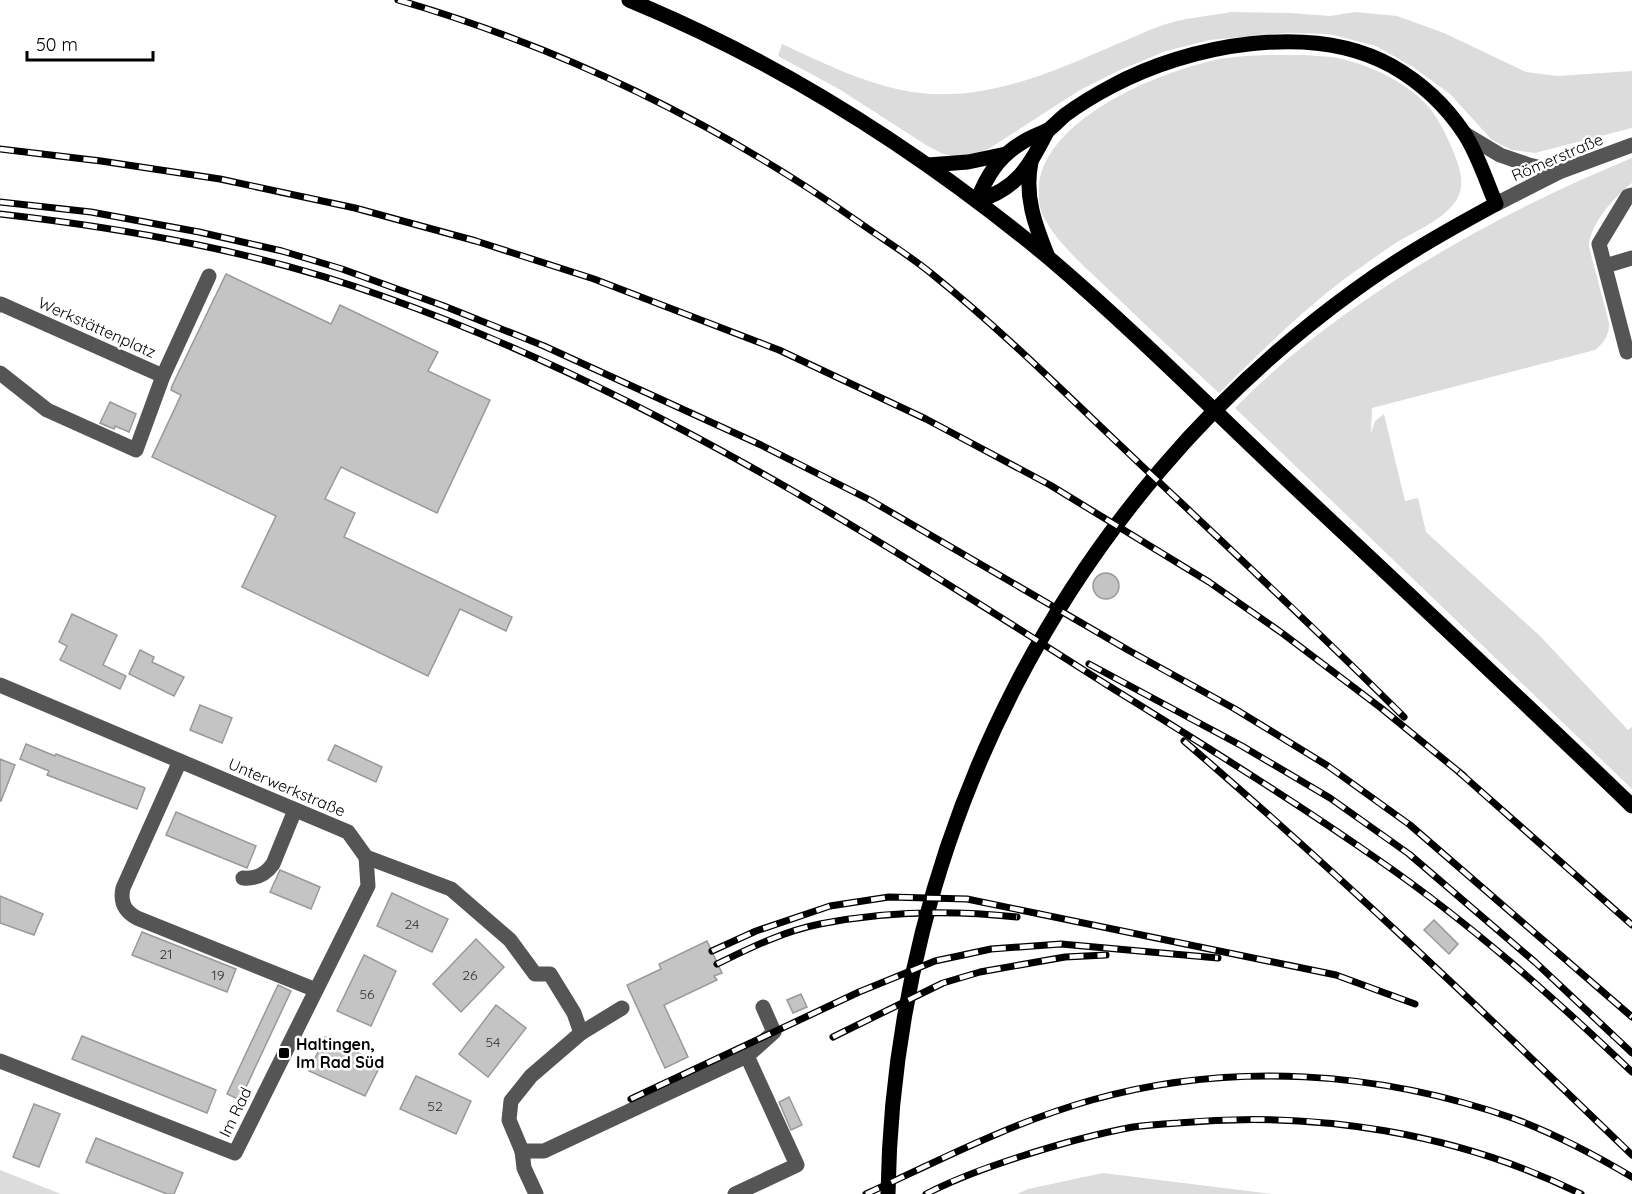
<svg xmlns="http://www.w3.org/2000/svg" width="1632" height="1194" viewBox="0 0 1632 1194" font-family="Quicksand,sans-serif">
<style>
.green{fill:#dcdcdc}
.building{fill:#c4c4c4;stroke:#999;stroke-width:1.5}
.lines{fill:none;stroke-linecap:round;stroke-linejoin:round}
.minor{stroke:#555;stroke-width:15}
.major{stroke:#000;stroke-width:15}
.rail-casing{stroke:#000;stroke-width:7}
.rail{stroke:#fff;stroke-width:4.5;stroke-dasharray:14;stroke-linecap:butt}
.poi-dot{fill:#000;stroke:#fff;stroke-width:2}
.labels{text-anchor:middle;stroke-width:5;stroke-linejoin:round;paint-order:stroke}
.number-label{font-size:14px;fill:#313131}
.street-label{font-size:16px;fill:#000;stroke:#fff}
.poi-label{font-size:16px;font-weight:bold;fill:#000;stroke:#fff;text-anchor:start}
</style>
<rect width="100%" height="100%" fill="#fff"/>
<g class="green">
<path d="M1231 12 1290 13 1330 16 1355 12 1397 16 1444 33 1526 72 1557 76 1632 71V128L1535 153 1512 150 1492 140 1450 94 1413 67 1376 46 1329 34 1285 33 1210 40 1166 51 1120 70 1080 90 990 148 973 155 959 157 943 154 926 145 839 89 778 56 782 44C821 62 859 81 901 90 978 106 1048 74 1117 44 1132 38 1148 30 1163 25 1184 18 1209 16 1231 12Z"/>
<path d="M1302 55C1314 56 1327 56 1338 58 1371 65 1411 84 1432 111 1440 122 1448 138 1453 151 1459 166 1466 183 1457 199 1444 221 1412 232 1391 246 1375 257 1359 269 1343 280 1298 314 1259 354 1219 393 1181 358 1143 323 1106 287 1084 266 1057 243 1043 216 1039 207 1038 194 1039 184 1047 121 1148 77 1203 63 1235 54 1269 55 1302 55Z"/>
<path d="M1632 158V183C1615 196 1589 225 1589 247L1609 323C1609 335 1605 342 1595 350L1372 408 1371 433 1375 421 1384 414 1405 501 1418 498 1426 532 1540 636 1628 730 1632 727V789L1235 408C1338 302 1495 214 1632 158Z"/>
<path d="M0 1170 61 1194H0Z"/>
<path d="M1103 1173 1272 1194H1017L1028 1189Z"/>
</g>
<g class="building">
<path d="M226 274 331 324 340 305 438 352 428 371 490 400 437 513 341 467 325 499 355 513 344 537 512 617 506 631 460 609 428 676 242 587 276 516 152 457 181 395 171 390 172 386Z"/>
<path d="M110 402 136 414 129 432 115 426 114 429 100 423Z"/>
<circle cx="1106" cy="586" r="13"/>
<path d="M72 614 117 635 103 665 126 676 120 689 60 660 67 646 59 642Z"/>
<path d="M140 650 154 657 152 662 184 677 174 696 129 674Z"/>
<path d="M200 705 232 718 222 743 190 730Z"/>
<path d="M26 744 55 756 56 754 145 788 137 809 47 775 49 771 20 759Z"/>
<path d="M335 745 382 767 376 782 328 760Z"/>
<path d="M0 759 15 765 1 801H0Z"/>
<path d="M176 812 256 846 247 868 166 835Z"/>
<path d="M280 870 320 887 311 909 270 892Z"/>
<path d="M392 893 448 919 432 952 377 926Z"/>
<path d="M0 896 43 914 34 935 0 923Z"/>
<path d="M1434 920 1458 944 1449 954 1424 930Z"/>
<path d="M142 932 236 969 227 992 132 955Z"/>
<path d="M476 939 504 967 461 1012 433 984Z"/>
<path d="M707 941 722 973 714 976 717 980 664 1005 688 1057 665 1068 627 985 661 969 659 964Z"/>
<path d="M364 955 396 971 371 1026 337 1011Z"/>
<path d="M278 985 291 991 240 1100 227 1094Z"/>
<path d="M801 994 807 1007 793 1013 787 1000Z"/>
<path d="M496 1005 526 1028 488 1077 459 1054Z"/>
<path d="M82 1036 216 1090 207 1113 72 1059Z"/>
<path d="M325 1037 381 1064 365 1096 309 1071Z"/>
<path d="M416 1076 471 1101 456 1134 400 1109Z"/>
<path d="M789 1097 802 1125 791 1130 779 1102Z"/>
<path d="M34 1104 60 1114 39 1167 13 1157Z"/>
<path d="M96 1138 183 1173 174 1194H167L86 1162Z"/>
</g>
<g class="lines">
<g class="minor">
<path d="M1465 134 1500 155 1529 165 1559 172"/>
<path d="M1496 204 1559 172 1632 145"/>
<path d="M1605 266 1632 258"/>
<path d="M0 305 1 304 163 376"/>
<path d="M1627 352 1599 244 1628 196 1632 195"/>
<path d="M0 373 47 410 136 450 163 376 209 276"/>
<path d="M0 685 348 832 366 857 451 889 510 940 535 974H550L574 1013 581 1033"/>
<path d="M180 761 123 888C120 902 124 911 137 918L316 990"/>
<path d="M243 878C256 879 265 875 273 864L295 810"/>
<path d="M622 1008 581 1033 531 1076 511 1101 509 1120 522 1151H544L747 1056 774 1032 763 1007"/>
<path d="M0 1061 235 1153 368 886 366 857"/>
<path d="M522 1151 524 1168 536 1194"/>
<path d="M735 1194 797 1165 747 1056"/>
</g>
<g class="major">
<path d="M629 0C782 63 922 153 1049 258 1130 327 1205 402 1282 475 1399 585 1517 695 1632 806"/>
<path d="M1031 162C1024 196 1035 225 1048 257"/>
<path d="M928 165 968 162 1006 154"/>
<path d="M977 201C1018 189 1029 166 1048 130"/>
<path d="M888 1194C893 838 1066 499 1355 290 1400 257 1448 230 1496 204 1486 181 1478 154 1464 133 1446 106 1420 82 1392 66 1312 21 1188 45 1112 86 1095 95 1080 104 1065 115 1059 120 1054 126 1048 130 1040 134 1031 137 1023 142 999 156 987 175 977 201"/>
</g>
<defs>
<g id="rail">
<path d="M398 0C563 48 719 124 860 223 884 240 909 255 932 274 1005 333 1072 400 1141 465 1229 548 1318 631 1404 717"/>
<path d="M0 149 101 161 220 179 355 208 476 241 594 279 779 350 926 419 1050 485 1209 582 1282 633 1381 708 1464 776"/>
<path d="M0 202 91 212 199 232 282 251 342 269 444 306 544 346 761 445 870 500 1128 650 1235 709 1328 766 1410 825 1632 1017"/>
<path d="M0 214C130 229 261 252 385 297 642 388 875 537 1104 683 1197 741 1290 798 1380 861 1471 924 1553 997 1632 1072"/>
<path d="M1089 664 1242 746 1330 798 1409 854 1535 962 1632 1053"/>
<path d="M1184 741C1338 873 1486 1014 1632 1155"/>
<path d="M1459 772 1632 925"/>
<path d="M712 951 756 931 830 906 889 897 967 899 1336 975 1415 1004"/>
<path d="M717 964C750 948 784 931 820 924 885 911 952 910 1017 917"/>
<path d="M833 1037 943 983 980 972 1065 957 1106 955"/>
<path d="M631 1099 859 992 935 961 991 949 1061 944 1218 958"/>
<path d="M866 1194C940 1160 1013 1122 1092 1100 1230 1061 1380 1071 1515 1119 1555 1134 1595 1155 1632 1177"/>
<path d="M926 1194C957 1178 985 1168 1019 1157 1056 1145 1095 1134 1133 1127 1148 1125 1163 1124 1178 1123 1315 1110 1458 1133 1581 1194"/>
</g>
</defs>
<use href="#rail" class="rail-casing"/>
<use href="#rail" class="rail"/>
</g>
<rect class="poi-dot" x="278" y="1047" width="12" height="12" rx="3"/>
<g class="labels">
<g class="number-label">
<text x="412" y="929">24</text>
<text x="166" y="959">21</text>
<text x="218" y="980">19</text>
<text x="470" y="980">26</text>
<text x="367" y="999">56</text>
<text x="493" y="1047">54</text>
<text x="435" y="1111">52</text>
</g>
<g class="street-label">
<text transform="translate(1557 157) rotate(-23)" y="6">Römerstraße</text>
<text transform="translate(97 327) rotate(24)" y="6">Werkstättenplatz</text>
<text transform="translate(287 787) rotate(23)" y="6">Unterwerkstraße</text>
<text transform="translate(235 1112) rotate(-64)" y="6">Im Rad</text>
</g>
<g class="poi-label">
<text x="296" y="1050">Haltingen,<tspan x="296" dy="18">Im Rad Süd</tspan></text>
</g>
</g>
<path d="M27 51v9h126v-9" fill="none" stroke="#000000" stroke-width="3"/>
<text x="36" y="51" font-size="18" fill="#000000" stroke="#ffffff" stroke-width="4.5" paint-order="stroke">50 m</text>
</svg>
